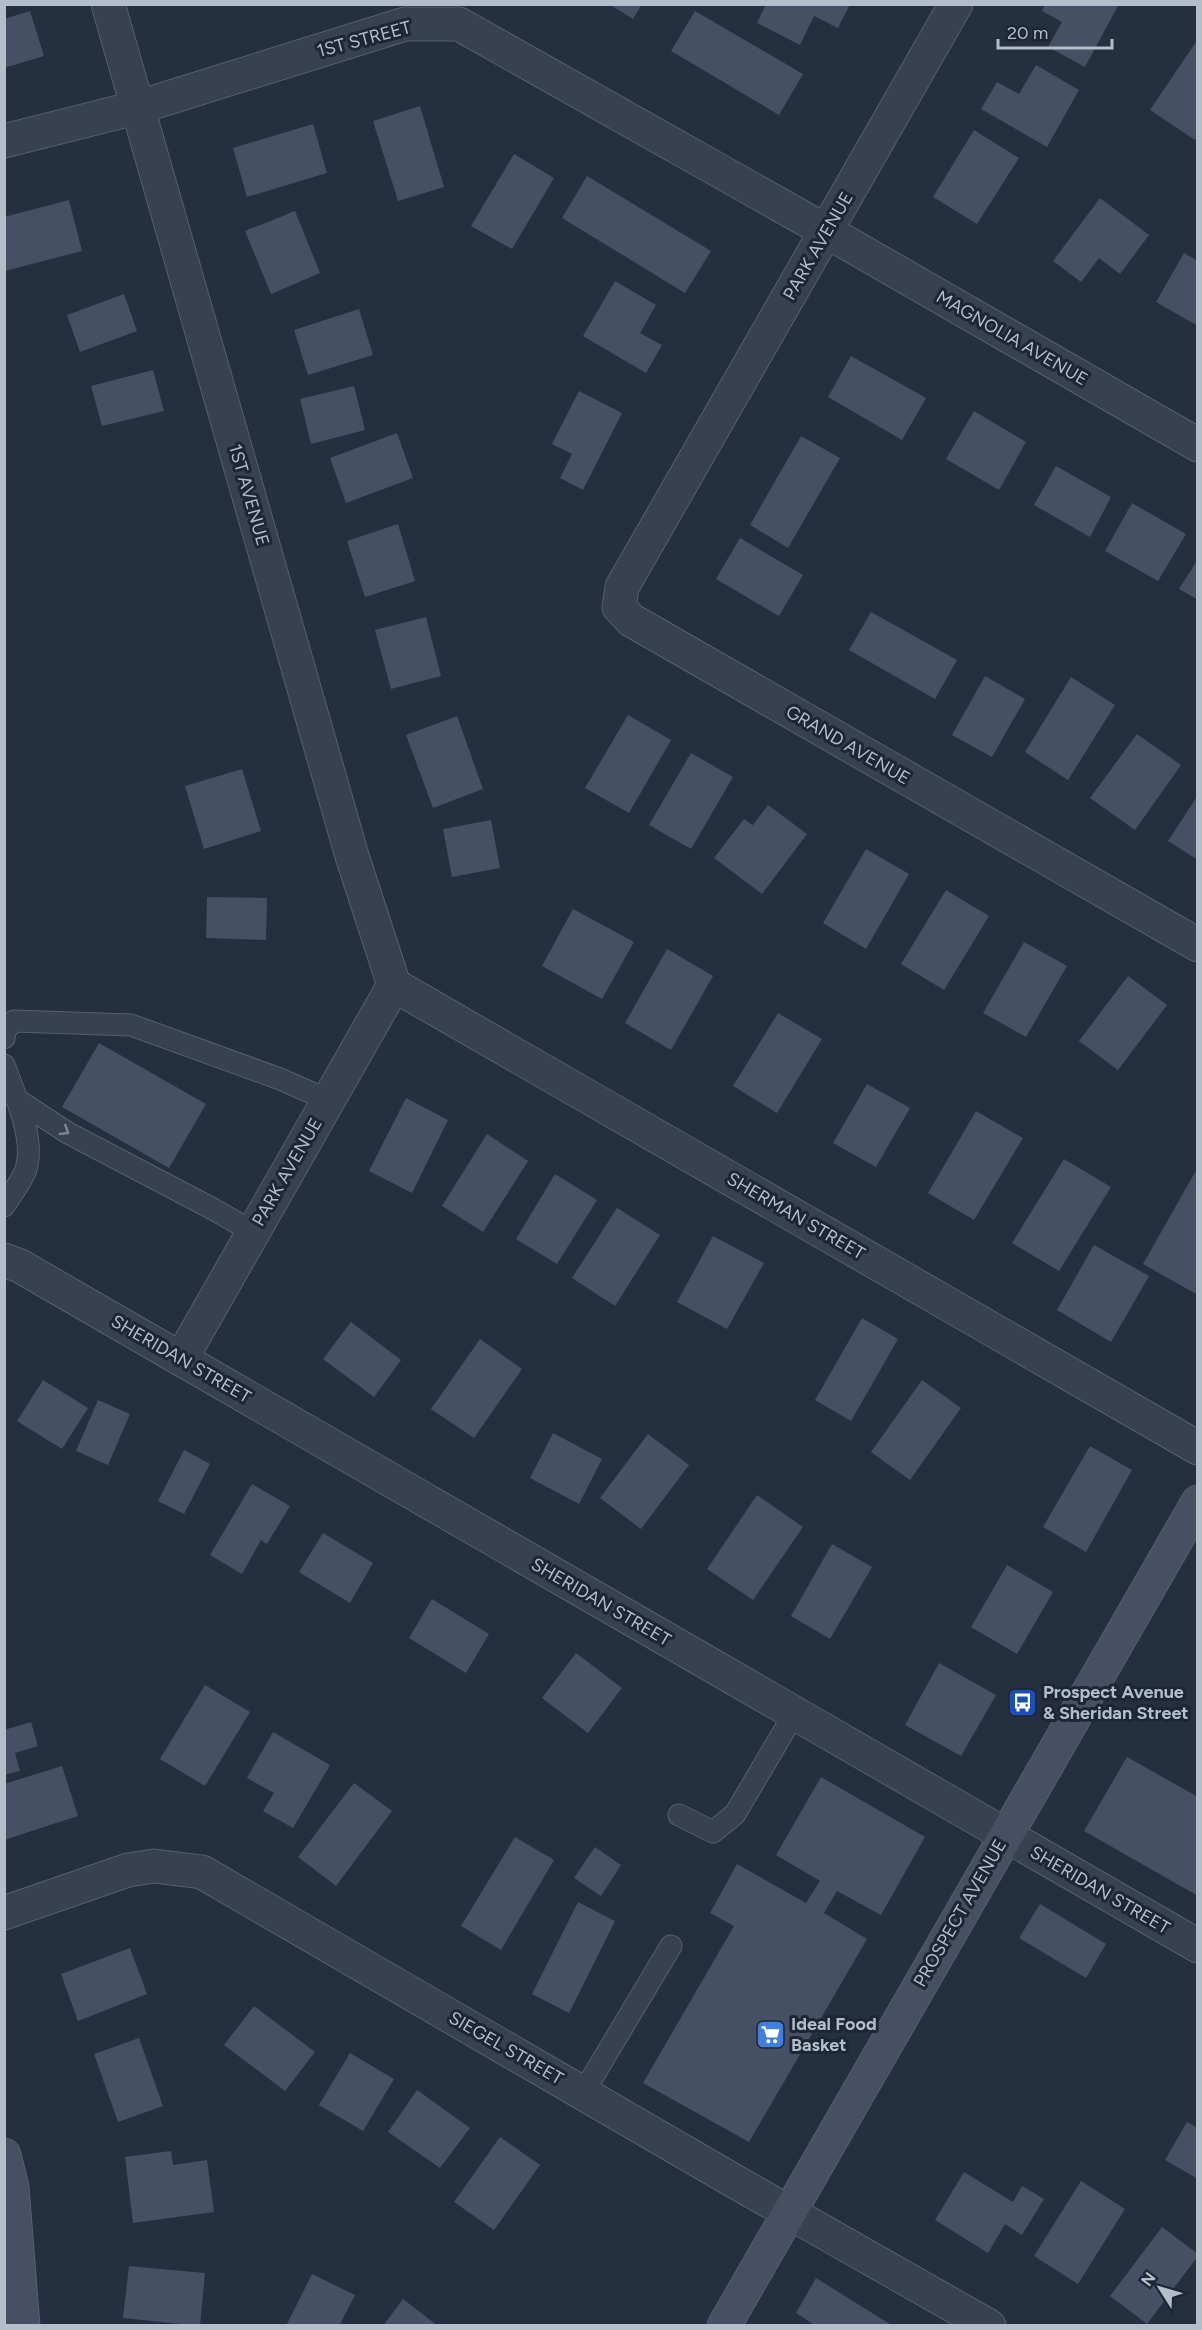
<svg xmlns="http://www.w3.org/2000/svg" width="1202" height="2330" viewBox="0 0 1202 2330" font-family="Figtree,sans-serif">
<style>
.building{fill:#455064}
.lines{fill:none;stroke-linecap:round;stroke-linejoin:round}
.lane-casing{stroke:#565f6d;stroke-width:23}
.street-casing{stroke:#565f6d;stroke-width:35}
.secondary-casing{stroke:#565f6d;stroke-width:35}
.lane{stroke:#394150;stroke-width:21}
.street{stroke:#394150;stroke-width:33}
.secondary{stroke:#475063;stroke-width:33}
.oneway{stroke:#7d8593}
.labels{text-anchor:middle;stroke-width:6;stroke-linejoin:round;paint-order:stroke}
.street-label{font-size:18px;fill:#b5bcca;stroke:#1d2635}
.poi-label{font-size:18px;font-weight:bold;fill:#b5bcca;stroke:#1d2635;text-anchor:start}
</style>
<rect width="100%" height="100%" fill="#242f40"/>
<g class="building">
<path d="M609 4H642L633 19Z"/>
<path d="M766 4H850L838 28 814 16 800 45 757 23Z"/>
<path d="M1045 4H1119L1085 67 1048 47 1062 22 1042 11Z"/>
<path d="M30 11 44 56 4 68V19Z"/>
<path d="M695 11 803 74 779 115 671 51Z"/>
<path d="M1198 39V136L1195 140 1150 110Z"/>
<path d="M1036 65 1079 90 1047 147 981 109 997 82 1019 94Z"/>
<path d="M420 106 444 187 398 201 373 121Z"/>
<path d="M313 124 327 173 247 197 233 148Z"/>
<path d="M974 130 1019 158 977 224 933 197Z"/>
<path d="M514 154 554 178 512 249 471 226Z"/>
<path d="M587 176 711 251 685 293 562 218Z"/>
<path d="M1100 198 1149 235 1120 274 1099 258 1081 282 1053 261Z"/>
<path d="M69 200 82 251 5 271 4 217Z"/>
<path d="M295 211 320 273 271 294 245 231Z"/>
<path d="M1184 253 1198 261V326L1156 302Z"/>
<path d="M615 281 656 305 640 333 662 345 646 373 583 336Z"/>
<path d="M124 294 137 331 80 352 67 315Z"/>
<path d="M359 309 373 355 308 375 294 330Z"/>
<path d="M851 356 926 398 902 440 828 397Z"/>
<path d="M153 370 164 411 102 426 91 386Z"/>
<path d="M354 386 365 430 311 444 300 399Z"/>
<path d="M579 391 622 413 583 490 560 478 572 454 552 444Z"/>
<path d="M974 411 1026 442 999 490 946 459Z"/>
<path d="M397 433 413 478 346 503 330 458Z"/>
<path d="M801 436 840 458 788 548 750 525Z"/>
<path d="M1056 466 1111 497 1090 537 1034 505Z"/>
<path d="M1132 503 1186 534 1158 581 1105 551Z"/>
<path d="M398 524 415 581 365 597 347 541Z"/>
<path d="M740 538 803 575 779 616 716 579Z"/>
<path d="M1198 559V600L1179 589Z"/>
<path d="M871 612 957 660 935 699 849 650Z"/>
<path d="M426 617 441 676 391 689 375 630Z"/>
<path d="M985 676 1025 699 992 757 952 735Z"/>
<path d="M1071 677 1115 705 1068 780 1025 752Z"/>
<path d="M628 715 671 740 629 813 585 788Z"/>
<path d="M457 716 483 789 433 808 406 735Z"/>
<path d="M1137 734 1181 765 1135 830 1090 798Z"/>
<path d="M691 753 733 777 691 849 649 825Z"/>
<path d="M242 769 261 831 204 849 185 786Z"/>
<path d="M1198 795V860L1168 841Z"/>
<path d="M768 805 807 834 762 894 714 858 744 819 753 825Z"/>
<path d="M491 820 500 868 452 877 443 829Z"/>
<path d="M866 849 909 874 866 949 823 923Z"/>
<path d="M946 890 989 916 944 990 901 964Z"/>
<path d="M207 897 267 898 266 940 206 938Z"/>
<path d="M573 909 634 942 602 999 542 966Z"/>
<path d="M1024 942 1067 966 1026 1037 983 1013Z"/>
<path d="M667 949 713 976 671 1050 625 1023Z"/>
<path d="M1128 976 1167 1005 1118 1070 1079 1041Z"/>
<path d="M778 1013 822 1039 777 1113 733 1086Z"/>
<path d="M99 1043 206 1104 169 1168 62 1107Z"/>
<path d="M867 1084 910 1108 876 1167 833 1143Z"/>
<path d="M406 1098 448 1120 412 1193 369 1171Z"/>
<path d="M976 1111 1023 1138 974 1220 928 1193Z"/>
<path d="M487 1134 528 1161 483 1232 442 1206Z"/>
<path d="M1064 1159 1111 1187 1059 1271 1012 1243Z"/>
<path d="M1198 1167V1295L1143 1264Z"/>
<path d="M555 1174 597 1200 557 1264 516 1239Z"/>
<path d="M617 1208 660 1235 615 1306 572 1278Z"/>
<path d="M713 1236 764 1263 727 1329 677 1302Z"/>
<path d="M1094 1245 1149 1276 1111 1342 1057 1310Z"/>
<path d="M862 1318 898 1339 851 1421 815 1400Z"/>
<path d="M351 1322 401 1360 374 1397 323 1359Z"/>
<path d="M480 1339 522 1369 474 1438 431 1409Z"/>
<path d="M43 1380 88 1408 62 1449 17 1421Z"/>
<path d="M922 1380 961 1408 910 1480 871 1452Z"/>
<path d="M98 1400 130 1414 108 1465 76 1451Z"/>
<path d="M553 1433 602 1459 579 1504 530 1478Z"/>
<path d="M648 1434 689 1465 641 1529 600 1498Z"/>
<path d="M1090 1446 1132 1470 1086 1552 1043 1527Z"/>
<path d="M184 1450 210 1464 184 1514 158 1501Z"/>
<path d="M252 1484 290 1506 267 1544 261 1540 242 1574 210 1555Z"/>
<path d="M757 1495 803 1527 753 1600 707 1569Z"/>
<path d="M323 1533 373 1563 350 1603 299 1572Z"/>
<path d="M832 1544 872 1567 830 1639 791 1616Z"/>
<path d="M1007 1565 1053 1592 1017 1654 971 1627Z"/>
<path d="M432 1599 489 1634 466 1673 409 1638Z"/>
<path d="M576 1653 622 1688 588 1733 542 1698Z"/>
<path d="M939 1663 996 1695 961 1756 905 1725Z"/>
<path d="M205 1685 250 1712 205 1786 160 1759Z"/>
<path d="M31 1722 38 1746 15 1753 20 1771 4 1775V1730Z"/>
<path d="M273 1732 330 1765 293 1828 263 1811 274 1793 247 1778Z"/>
<path d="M1127 1757 1198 1797V1896L1084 1831Z"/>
<path d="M62 1766 78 1816 4 1840V1784Z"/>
<path d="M821 1777 925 1837 881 1915 837 1891 824 1913 867 1939 749 2142 643 2083 734 1926 710 1913 737 1864 806 1903 820 1881 776 1855Z"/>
<path d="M354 1783 392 1811 336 1886 298 1857Z"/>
<path d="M515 1837 554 1860 501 1950 461 1926Z"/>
<path d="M595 1847 621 1865 601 1896 574 1878Z"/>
<path d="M578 1902 615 1921 569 2013 532 1994Z"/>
<path d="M1040 1904 1106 1944 1086 1978 1019 1938Z"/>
<path d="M130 1948 147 1994 78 2021 61 1974Z"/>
<path d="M254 2006 315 2052 285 2091 224 2045Z"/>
<path d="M139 2038 163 2106 118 2122 94 2054Z"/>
<path d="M350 2053 394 2079 363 2131 319 2105Z"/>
<path d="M417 2090 470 2128 440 2168 388 2132Z"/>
<path d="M1187 2122 1198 2128V2179L1165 2160Z"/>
<path d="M500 2137 540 2165 494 2230 454 2202Z"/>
<path d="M171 2151 173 2165 207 2160 214 2212 133 2223 125 2157Z"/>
<path d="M964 2172 1013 2202 1022 2186 1044 2199 1022 2235 1005 2224 988 2253 935 2220Z"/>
<path d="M1081 2181 1125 2209 1078 2284 1034 2256Z"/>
<path d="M1162 2227 1198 2254V2256L1147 2324 1110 2296Z"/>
<path d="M129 2266 205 2273 200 2326 123 2318Z"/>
<path d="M312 2274 355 2295 339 2326H286Z"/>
<path d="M816 2278 893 2326H816L796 2313Z"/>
<path d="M403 2299 438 2326H383Z"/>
</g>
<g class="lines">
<defs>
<g id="lane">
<path d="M4 1038 5 1030 14 1021 131 1025 280 1079 328 1100"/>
<path d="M4 1065C14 1092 34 1136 27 1165 25 1177 11 1195 4 1206"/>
<path d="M16 1099 68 1133 213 1209 253 1232"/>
<path d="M679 1815 713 1832 735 1814 794 1714"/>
<path d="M583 2093 671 1946"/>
</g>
<g id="street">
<path d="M108 4 352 856 394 985"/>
<path d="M956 4 622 587 619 607 631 620 1198 945"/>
<path d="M4 141 139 107 405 24H459L826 231 1198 445"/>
<path d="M394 985 1198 1448"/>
<path d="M4 1260 20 1266 181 1359 1198 1946"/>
<path d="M181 1359 394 985"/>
<path d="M4 1913 128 1870 154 1866 202 1872 734 2181 989 2326"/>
</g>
<g id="secondary">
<path d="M4 2155 12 2187 23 2326"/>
<path d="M724 2326 1198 1502"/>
</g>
</defs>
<use href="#lane" class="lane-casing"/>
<use href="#street" class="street-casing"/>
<use href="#secondary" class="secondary-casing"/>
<use href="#lane" class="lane"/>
<use href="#street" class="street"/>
<use href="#secondary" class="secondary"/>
</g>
<defs><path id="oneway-chevron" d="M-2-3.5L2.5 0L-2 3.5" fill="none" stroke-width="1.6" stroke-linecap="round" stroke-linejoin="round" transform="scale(1.5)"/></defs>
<use class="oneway" href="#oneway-chevron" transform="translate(65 1131) rotate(32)"/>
<defs>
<symbol id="bus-square" viewBox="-11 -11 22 22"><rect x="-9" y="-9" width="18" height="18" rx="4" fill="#1a4fb4" stroke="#1d2635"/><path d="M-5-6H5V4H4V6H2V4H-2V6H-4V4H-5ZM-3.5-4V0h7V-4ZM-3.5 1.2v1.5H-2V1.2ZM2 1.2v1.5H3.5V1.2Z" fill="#fff"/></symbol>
<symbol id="supermarket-square" viewBox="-11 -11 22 22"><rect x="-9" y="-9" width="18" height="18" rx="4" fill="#3f7fe0" stroke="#1d2635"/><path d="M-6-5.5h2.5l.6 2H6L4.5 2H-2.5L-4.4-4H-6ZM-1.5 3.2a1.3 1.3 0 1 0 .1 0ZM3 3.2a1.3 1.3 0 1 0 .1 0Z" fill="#fff"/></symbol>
</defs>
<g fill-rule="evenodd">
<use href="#bus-square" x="1006" y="1686" width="33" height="33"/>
<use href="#supermarket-square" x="754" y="2018" width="33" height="33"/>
</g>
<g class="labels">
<g class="street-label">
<text transform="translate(364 39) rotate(-15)" y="6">1ST STREET</text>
<text transform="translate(818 246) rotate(-60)" y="6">PARK AVENUE</text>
<text transform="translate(1012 338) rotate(30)" y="6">MAGNOLIA AVENUE</text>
<text transform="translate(249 495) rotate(74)" y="6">1ST AVENUE</text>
<text transform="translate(848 745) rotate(30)" y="6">GRAND AVENUE</text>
<text transform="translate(287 1172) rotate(-60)" y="6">PARK AVENUE</text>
<text transform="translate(796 1216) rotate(30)" y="6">SHERMAN STREET</text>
<text transform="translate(181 1359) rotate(30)" y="6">SHERIDAN STREET</text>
<text transform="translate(601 1602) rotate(30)" y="6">SHERIDAN STREET</text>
<text transform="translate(1100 1890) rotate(30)" y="6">SHERIDAN STREET</text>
<text transform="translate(960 1913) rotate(-60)" y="6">PROSPECT AVENUE</text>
<text transform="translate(506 2048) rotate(30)" y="6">SIEGEL STREET</text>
</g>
<g class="poi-label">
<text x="1043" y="1698">Prospect Avenue<tspan x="1043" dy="21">&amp; Sheridan Street</tspan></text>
<text x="791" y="2030">Ideal Food<tspan x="791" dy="21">Basket</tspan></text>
</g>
</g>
<rect width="1202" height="2330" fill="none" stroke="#b5bcca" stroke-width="12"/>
<g transform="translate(1160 2288) rotate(307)" stroke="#1d2635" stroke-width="4.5" paint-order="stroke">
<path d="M0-4.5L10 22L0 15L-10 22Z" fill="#b5bcca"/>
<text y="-9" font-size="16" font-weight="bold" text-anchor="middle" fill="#b5bcca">N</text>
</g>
<path d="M998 39v9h114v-9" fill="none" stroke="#b5bcca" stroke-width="3"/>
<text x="1007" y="39" font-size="18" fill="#b5bcca" stroke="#1d2635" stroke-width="4.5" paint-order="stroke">20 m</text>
</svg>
